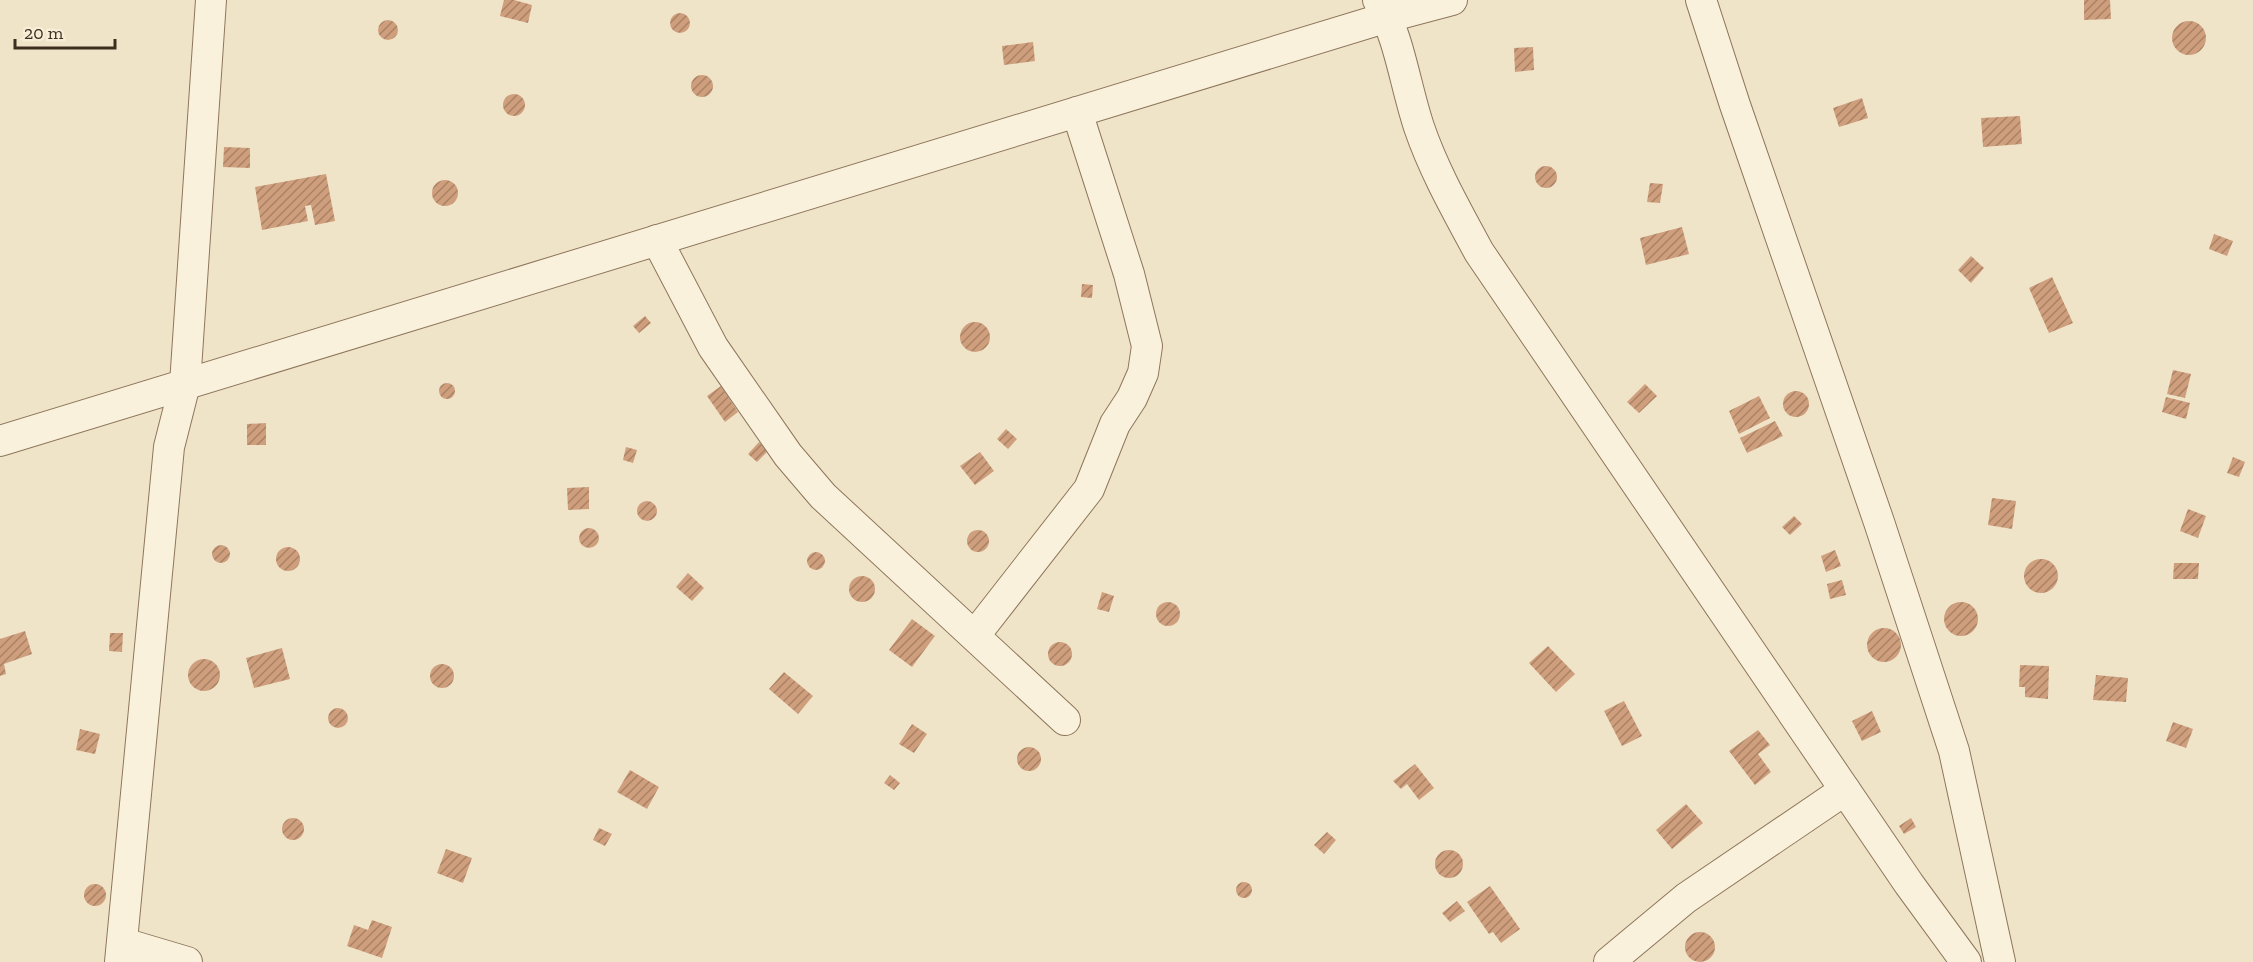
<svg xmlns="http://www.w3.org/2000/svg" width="2253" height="962" viewBox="0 0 2253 962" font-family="'Zilla Slab',serif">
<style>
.building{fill:url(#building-hatch)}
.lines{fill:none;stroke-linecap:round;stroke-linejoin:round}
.street-casing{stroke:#8d765c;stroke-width:32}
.street{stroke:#faf1dc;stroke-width:30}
</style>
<defs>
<pattern id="building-hatch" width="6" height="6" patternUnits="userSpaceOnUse" patternTransform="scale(1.5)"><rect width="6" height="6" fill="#cf9f7d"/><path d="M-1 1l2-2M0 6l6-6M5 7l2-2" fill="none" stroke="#a98266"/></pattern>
</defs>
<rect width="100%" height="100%" fill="#f0e4c8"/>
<g class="building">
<path d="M504 0H514L532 5 528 23 500 16Z"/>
<path d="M2084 0H2110L2111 19 2084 20Z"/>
<circle cx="680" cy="23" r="10"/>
<circle cx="388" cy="30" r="10"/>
<circle cx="2189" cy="38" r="17"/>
<path d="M1033 42 1035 61 1004 65 1002 46Z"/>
<path d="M1533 47 1534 70 1515 72 1514 48Z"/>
<circle cx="702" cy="86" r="11"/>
<circle cx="514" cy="105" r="11"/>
<path d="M1862 98 1868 118 1839 127 1833 108Z"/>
<path d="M2020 116 2022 144 1983 147 1981 118Z"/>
<path d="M224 147 250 148V168L223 167Z"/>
<circle cx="1546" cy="177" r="11"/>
<path d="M326 174 335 221 315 225 311 205 305 206 308 221 262 230 255 187Z"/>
<circle cx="445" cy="193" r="13"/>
<path d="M1650 183 1663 184 1660 203 1647 202Z"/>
<path d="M1682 227 1689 254 1646 265 1640 238Z"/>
<path d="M2214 234 2233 241 2227 256 2209 249Z"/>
<path d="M1971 256 1984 268 1971 283 1958 270Z"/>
<path d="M2052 277 2073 323 2049 333 2029 288Z"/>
<path d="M1082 284 1093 285 1092 298 1081 297Z"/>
<path d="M645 316 651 323 639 333 633 326Z"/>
<circle cx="975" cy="337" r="15"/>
<path d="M2173 370 2191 374 2185 398 2167 394Z"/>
<circle cx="447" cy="391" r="8"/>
<path d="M1645 384 1657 396 1639 413 1627 402Z"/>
<path d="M721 386 738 412 725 422 707 396Z"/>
<circle cx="1796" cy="404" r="13"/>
<path d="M1759 396 1770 418 1739 434 1729 411Z"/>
<path d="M2166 397 2190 403 2186 419 2162 412Z"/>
<path d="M1775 421 1783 436 1747 453 1740 438Z"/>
<path d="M266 423V445H247V424Z"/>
<path d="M1006 429 1017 439 1008 449 997 439Z"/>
<path d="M759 442 768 451 757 462 748 454Z"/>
<path d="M626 447 637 450 633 463 623 460Z"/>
<path d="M980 452 994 471 975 485 960 466Z"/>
<path d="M2233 457 2245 462 2239 477 2227 473Z"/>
<path d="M589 487V509L568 510 567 488Z"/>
<path d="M1992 498 2016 501 2012 529 1988 525Z"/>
<circle cx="647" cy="511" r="10"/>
<path d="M2188 509 2206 516 2198 538 2180 531Z"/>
<path d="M1794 516 1802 524 1790 535 1782 527Z"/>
<circle cx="589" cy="538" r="10"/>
<circle cx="978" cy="541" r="11"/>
<circle cx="221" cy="554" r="9"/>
<circle cx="288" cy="559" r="12"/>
<path d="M1835 550 1841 566 1826 572 1821 556Z"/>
<circle cx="816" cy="561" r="9"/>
<circle cx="2041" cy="576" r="17"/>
<path d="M2174 563H2199L2198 579H2173Z"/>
<path d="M688 573 704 588 692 601 676 587Z"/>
<circle cx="862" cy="589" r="13"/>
<path d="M1842 580 1846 595 1830 599 1827 584Z"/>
<path d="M1102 592 1114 596 1109 612 1097 609Z"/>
<circle cx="1961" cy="619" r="17"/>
<circle cx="1168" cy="614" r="12"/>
<path d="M912 619 935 636 912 667 889 650Z"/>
<circle cx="1884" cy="645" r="17"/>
<path d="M25 631 32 654 4 664 6 674 0 676V639Z"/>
<path d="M110 633H123L122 652 109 651Z"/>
<circle cx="1060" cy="654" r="12"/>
<path d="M1548 646 1575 674 1556 692 1529 663Z"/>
<path d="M282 648 290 679 254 688 246 658Z"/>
<circle cx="204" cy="675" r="16"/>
<circle cx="442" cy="676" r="12"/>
<path d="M2020 665 2049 666 2048 699 2025 697V687H2019Z"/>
<path d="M784 672 813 696 798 714 769 689Z"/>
<path d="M2096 675 2128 678 2126 702 2093 700Z"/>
<path d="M1624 701 1642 736 1622 746 1604 711Z"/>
<circle cx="338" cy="718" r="10"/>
<path d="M1872 711 1881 732 1862 741 1852 721Z"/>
<path d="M2173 722 2193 729 2186 748 2166 741Z"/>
<path d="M912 724 927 734 914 753 899 744Z"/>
<path d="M80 729 100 734 95 754 76 750Z"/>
<path d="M1758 730 1770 745 1758 754 1771 772 1755 785 1729 751Z"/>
<circle cx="1029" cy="759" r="12"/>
<path d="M1415 764 1434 788 1419 800 1407 784 1401 789 1393 781Z"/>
<path d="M630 770 659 787 647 809 617 792Z"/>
<path d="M890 775 900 783 894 790 884 783Z"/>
<path d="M1686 804 1703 823 1672 849 1656 830Z"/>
<circle cx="293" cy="829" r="11"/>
<path d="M1911 818 1916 827 1904 834 1899 826Z"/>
<path d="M599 828 612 834 605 846 593 840Z"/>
<path d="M1327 832 1336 840 1324 854 1314 845Z"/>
<path d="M446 849 472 858 463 883 437 873Z"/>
<circle cx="1449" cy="864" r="14"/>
<circle cx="1244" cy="890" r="8"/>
<circle cx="95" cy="895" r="11"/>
<path d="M1490 886 1520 929 1501 943 1493 932 1489 934 1467 902Z"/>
<path d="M1457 901 1465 911 1450 922 1442 913Z"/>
<path d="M372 920 392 927 382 958 347 946 354 925 368 930Z"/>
<circle cx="1700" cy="947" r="15"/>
</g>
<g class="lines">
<defs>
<g id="street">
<path d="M1378 0C1400 39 1405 85 1419 127 1434 171 1457 211 1479 252L1909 884 1966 962"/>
<path d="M1701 0 1735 105 1879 522 1954 751 2000 962"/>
<path d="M657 240 713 347 788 455 823 496 1065 720"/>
<path d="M0 441 1388 17 1452 0"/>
<path d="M975 635 1089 489 1115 424 1132 398 1143 373 1147 346 1129 274 1077 112"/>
<path d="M123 943 187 962"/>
<path d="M120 962 169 447 185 384 211 0"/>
<path d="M1609 962 1686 898 1845 790"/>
</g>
</defs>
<use href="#street" class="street-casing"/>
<use href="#street" class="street"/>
</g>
<path d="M15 39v9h100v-9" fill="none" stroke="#3d2e20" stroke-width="3"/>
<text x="24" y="39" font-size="18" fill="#3d2e20" stroke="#f7eed8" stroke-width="4.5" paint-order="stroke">20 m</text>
</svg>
